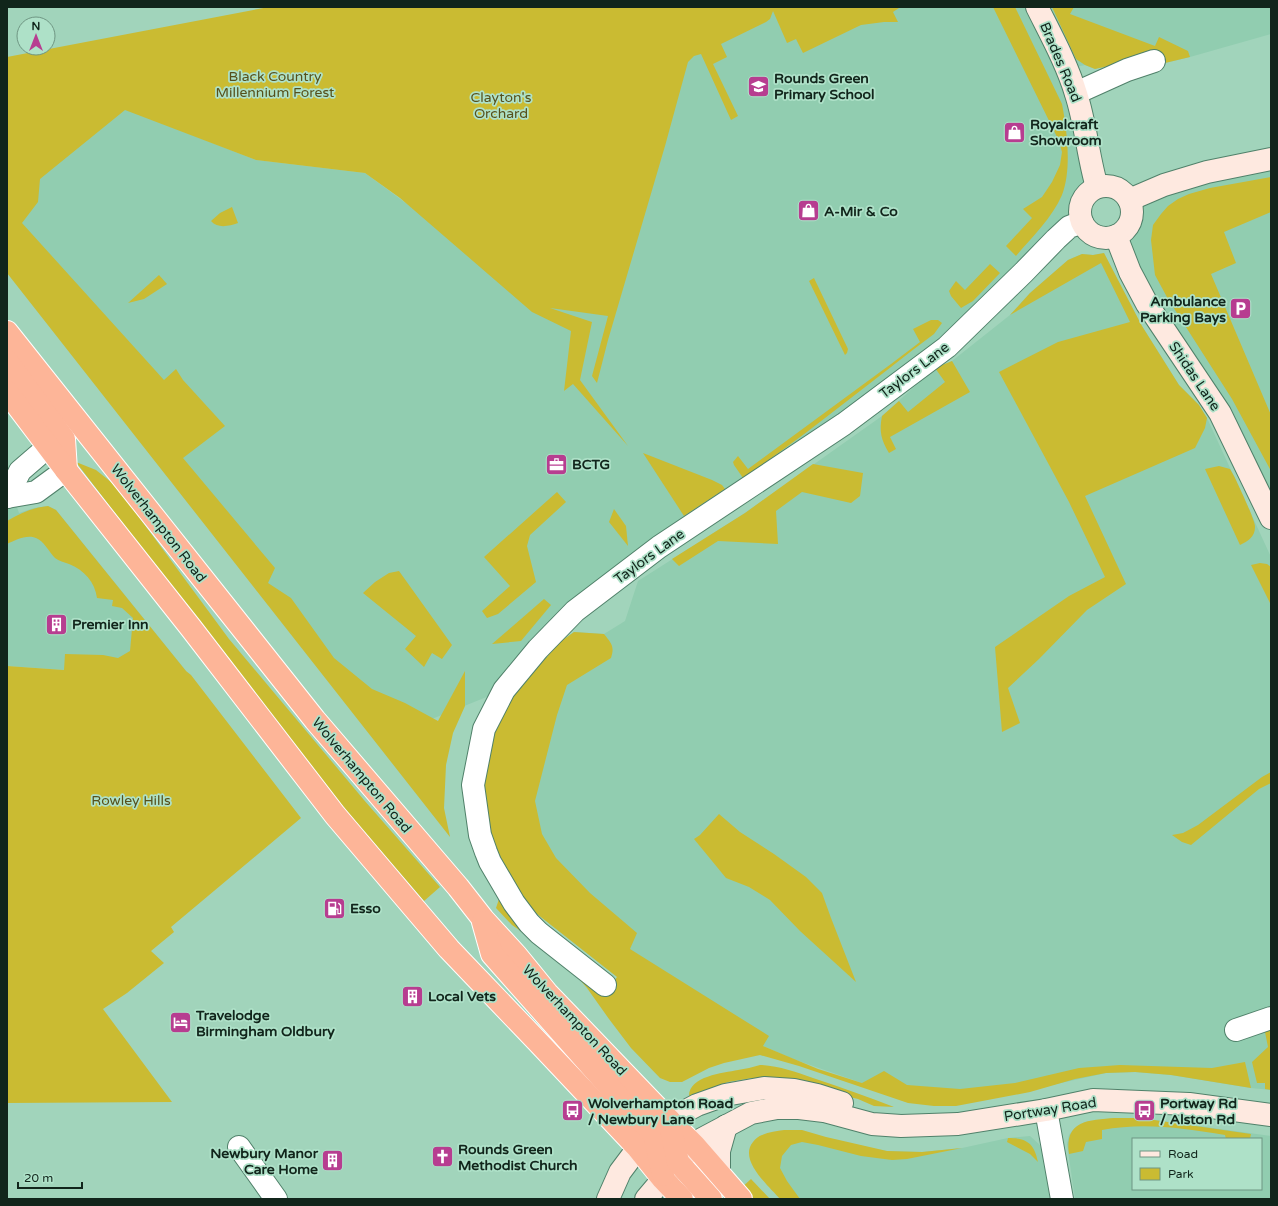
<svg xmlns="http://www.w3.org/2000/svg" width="1278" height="1206" viewBox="0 0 1278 1206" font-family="'Varela Round',sans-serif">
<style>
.built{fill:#91cdb0;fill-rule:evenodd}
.green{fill:#cabb32}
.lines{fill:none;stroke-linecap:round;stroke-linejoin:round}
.street-casing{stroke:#50816a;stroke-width:24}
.secondary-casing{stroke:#50816a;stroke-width:24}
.highway-casing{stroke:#fff;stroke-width:24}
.street{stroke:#fff;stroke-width:22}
.secondary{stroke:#fee9e0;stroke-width:22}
.highway{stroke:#fdb598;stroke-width:22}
.labels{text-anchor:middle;stroke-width:3.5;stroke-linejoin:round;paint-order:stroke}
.street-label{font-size:14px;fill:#11251b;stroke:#aee1c8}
.park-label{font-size:14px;fill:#56501b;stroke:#aee1c8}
.poi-label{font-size:14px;font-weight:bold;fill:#11251b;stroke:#aee1c8;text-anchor:start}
</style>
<rect width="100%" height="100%" fill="#a1d4bb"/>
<g class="built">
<path d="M696 7H1271V34L1190 57 1165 63 1158 52 1095 69 1085 65 1067 69 1092 190 1087 194 1083 201 1080 209V215L947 347 659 547 504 690 407 729 316 653 7 271V187L125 109 256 160 365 173 547 307Z"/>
<path d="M1271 159V518L1147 304 1121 232 1128 226 1131 218 1132 209 1131 204Z"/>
<path d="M1104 253 1138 320 1162 358 1179 385 1199 405 1207 418 1271 557V1090L1251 1088 1171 1075 1135 1072 1106 1073 980 1101 862 1083 793 1059 763 1046 556 924 492 738 523 684 560 642 574 632 604 634 625 621 638 581 745 513 882 416 935 368 952 361 1010 315 1030 293 1068 260 1082 254 1093 255Z"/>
<path d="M7 478 19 513 34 508 48 506 56 510 186 671 65 670 7 666Z"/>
<path d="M1115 1118H1140L1271 1136V1199H1075L1067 1144 1069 1135 1076 1127 1085 1122ZM1133 1139H1261V1189H1133Z"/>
<path d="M790 1135 887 1151 922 1152 962 1148 1008 1138 1030 1136 1040 1145 1043 1155 1050 1199H787L759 1152Z"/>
</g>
<g class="green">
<path d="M269 7H899V8L893 12 898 22H884L861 25 803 53 796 39 787 43 773 11 770 19 766 22 721 44 727 57 713 64 738 116 731 120 701 54 694 56 688 62 665 146 608 340 597 383 592 376 608 316 550 308 592 322 580 380 628 446 573 384 564 391 571 331 532 312 400 198 365 173 256 160 125 110 40 179 38 202 22 223 164 380 176 369 183 380 225 426 183 458 275 568 268 583 291 598 334 658 372 689 405 703 438 721 465 671V706L453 733 446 765 444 808 450 837 7 273V57Z"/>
<path d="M993 7H1015L1062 104C1067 130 1072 169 1062 195 1052 218 1032 237 1016 256L1006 246 1032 218 1023 209 1042 197 1052 182 1060 165 1062 152 1059 141Z"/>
<path d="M1052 7H1074L1070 14 1155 46 1159 37 1188 51 1190 57 1165 63 1158 52 1113 65 1095 69 1085 65 1076 59Z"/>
<path d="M1271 177V212L1224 232 1236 263 1211 274 1271 415V471L1232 399 1168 299 1155 275 1151 240 1153 225 1161 214 1168 206 1178 199 1189 194 1210 188Z"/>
<path d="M232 207 238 223C229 226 218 229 211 221L220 213Z"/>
<path d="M1104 253 1142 326 1179 385 1199 405 1207 418 1205 428 1195 448 1085 496 1126 584 1087 610 1039 659 1008 688 1020 723 1002 732 995 647 1069 596 1105 577 1069 502 999 372 1058 342 1130 322 1101 263 1010 315 1030 293 1068 260 1082 254 1093 255Z"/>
<path d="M990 264 1000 273 973 301 961 308 951 296 949 291 956 281 965 290Z"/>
<path d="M159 275 167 284 144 299 128 303Z"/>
<path d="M814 278 848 349 847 353 845 355 809 281Z"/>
<path d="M931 320H938L942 323 934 334C870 382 809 433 743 478L734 465 733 462 738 456 748 469 891 364 920 342 913 329Z"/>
<path d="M952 361 970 392 890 437 896 449 889 453C881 440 879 431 882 416L899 401 908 412 945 382 935 368Z"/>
<path d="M643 453 712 480 722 485 725 489 684 516Z"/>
<path d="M76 462 96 470 116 486 229 639 364 800 440 887 424 901 349 814 205 631Z"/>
<path d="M813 464 863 473 860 496 851 503 802 492 776 511 778 544 718 541 679 566 672 559 745 513Z"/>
<path d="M1219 466 1230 469 1234 476C1238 484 1256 522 1255 527 1255 537 1248 541 1240 545L1205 469Z"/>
<path d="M557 492 566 502 530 535 527 546 536 582 498 614 487 618 482 611 510 586 484 557Z"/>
<path d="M48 506 56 510 186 671 191 675 301 818 171 927 174 932 151 951 164 963 127 993 103 1009 172 1102 7 1103V666L64 670 65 654 103 655 118 658 130 651 133 618 122 608 112 606 113 600 97 598C95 582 84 570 69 564 64 562 59 561 55 558 49 552 44 541 36 538 27 534 15 540 7 544V521C21 513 31 508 48 506Z"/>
<path d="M614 509 626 526 628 546 609 522Z"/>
<path d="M1260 563 1267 564 1271 567V605L1251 565Z"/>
<path d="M399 571 452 645 442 659 432 653 424 667 405 649 416 636 363 593 375 582 389 573Z"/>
<path d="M544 599 551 605 521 641 492 644Z"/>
<path d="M574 632 604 634C611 643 615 646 611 658L567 685 557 715 535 801 542 834 556 858 590 893 637 933 630 949 769 1036 763 1046 818 1069 862 1083 884 1071 907 1085 960 1089 1015 1083 1079 1068 1120 1065 1212 1068 1245 1062 1251 1088 1171 1075 1135 1072 1106 1073 1075 1079 1030 1092 956 1106H934L908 1103 799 1066 760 1055 724 1063 709 1068 682 1082H670L660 1078 631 1048 609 1019 587 988 574 973 555 955 512 925 496 908 500 896 605 993 617 977 537 914 504 873 491 841 482 786 492 738 503 710 523 684 560 642Z"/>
<path d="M1271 772V783L1259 789 1191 845 1182 842 1172 835 1183 833 1198 825 1262 777Z"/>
<path d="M719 814 740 832 774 854 806 877 822 893 831 918 856 982 800 931 770 900 749 887 726 878 694 839 700 835Z"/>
<path d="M1271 1030V1090L1265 1089V1083H1257L1252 1062 1268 1047 1265 1032Z"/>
<path d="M760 1065C779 1066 795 1072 813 1078 841 1087 868 1097 894 1107L874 1106 858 1099 837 1094 769 1078H752L728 1082 689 1096C689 1076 723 1073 738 1070 745 1069 753 1067 760 1065Z"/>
<path d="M1115 1118H1140L1251 1134 1250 1139H1226L1225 1135C1183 1128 1143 1122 1102 1130V1139L1086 1142 1083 1151 1069 1154C1064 1120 1089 1120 1115 1118Z"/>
<path d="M784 1130H802L826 1137 887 1151 922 1152 962 1148 907 1159 892 1160 861 1156 818 1145 802 1142 791 1145 782 1156 780 1168 787 1181 800 1199H780C769 1186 738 1160 753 1142 755 1139 759 1136 762 1135 769 1132 777 1131 784 1130Z"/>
<path d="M1008 1138C1027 1138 1034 1143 1038 1162L1030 1154 1007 1142Z"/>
<path d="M751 1179 770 1199H748L740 1189Z"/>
</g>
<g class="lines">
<defs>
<g id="street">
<path d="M1076 93 1127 70 1154 61"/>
<path d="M7 497 36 492 66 470"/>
<path d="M7 497 20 471 49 446"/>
<path d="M605 985 539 933 529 923 514 903 490 862 486 852 480 835 473 785 484 729 504 690 538 649 575 611 659 547 844 424 947 347 1024 272 1056 239 1069 227 1082 222"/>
<path d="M1236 1030 1271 1018"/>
<path d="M1046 1110 1062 1199"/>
<path d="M239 1147 276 1199"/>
</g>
<g id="secondary">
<path d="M1037 7C1051 35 1067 64 1076 94 1086 125 1088 157 1097 187"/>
<circle cx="1106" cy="212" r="26"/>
<path d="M1129 200 1164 185 1207 172 1271 159"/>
<path d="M1116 236 1130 272 1147 304 1220 413 1271 518"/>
<path d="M719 1172V1151L726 1126"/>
<path d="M608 1199 620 1172 638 1148 669 1120 697 1105 725 1095 764 1088 794 1090 817 1095 842 1103"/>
<path d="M646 1199 663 1179 694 1145 702 1139 751 1113 777 1108H799L824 1111 872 1124 901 1126 958 1124 1046 1110 1093 1100 1189 1104 1271 1115"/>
</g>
<g id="highway">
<path d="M7 332 315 720 458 887 483 919 516 955 547 993 669 1120 694 1145 741 1199"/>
<path d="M7 361 64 439 66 470"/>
<path d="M7 392 66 470 191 628 335 815 449 949 538 1042 638 1148 663 1179 682 1199"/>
<path d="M483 922 492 954 623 1102 654 1134 663 1175"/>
<path d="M669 1120 678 1162 711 1199"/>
</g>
</defs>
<use href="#street" class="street-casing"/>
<use href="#secondary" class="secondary-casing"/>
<use href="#highway" class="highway-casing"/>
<use href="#street" class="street"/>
<use href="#secondary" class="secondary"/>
<use href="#highway" class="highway"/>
</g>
<defs>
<symbol id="school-square" viewBox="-11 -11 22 22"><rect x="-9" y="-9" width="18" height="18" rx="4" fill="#b73d90" stroke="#aee1c8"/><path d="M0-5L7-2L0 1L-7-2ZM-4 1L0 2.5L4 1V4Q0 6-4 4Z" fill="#fff"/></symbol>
<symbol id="shop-square" viewBox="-11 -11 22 22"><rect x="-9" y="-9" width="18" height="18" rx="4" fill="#b73d90" stroke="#aee1c8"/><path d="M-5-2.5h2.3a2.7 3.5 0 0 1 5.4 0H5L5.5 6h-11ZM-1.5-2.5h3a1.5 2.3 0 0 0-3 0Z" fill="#fff"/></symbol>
<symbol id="parking-square" viewBox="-11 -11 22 22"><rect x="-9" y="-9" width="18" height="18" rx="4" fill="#b73d90" stroke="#aee1c8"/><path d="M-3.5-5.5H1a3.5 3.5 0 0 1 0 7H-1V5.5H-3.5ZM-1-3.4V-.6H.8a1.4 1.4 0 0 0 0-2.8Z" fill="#fff"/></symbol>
<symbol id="office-square" viewBox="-11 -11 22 22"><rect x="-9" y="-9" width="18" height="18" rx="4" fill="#b73d90" stroke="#aee1c8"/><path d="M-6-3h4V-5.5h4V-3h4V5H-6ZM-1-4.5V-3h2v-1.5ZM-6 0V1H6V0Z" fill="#fff"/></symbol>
<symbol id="building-square" viewBox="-11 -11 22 22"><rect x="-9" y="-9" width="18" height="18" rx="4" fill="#b73d90" stroke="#aee1c8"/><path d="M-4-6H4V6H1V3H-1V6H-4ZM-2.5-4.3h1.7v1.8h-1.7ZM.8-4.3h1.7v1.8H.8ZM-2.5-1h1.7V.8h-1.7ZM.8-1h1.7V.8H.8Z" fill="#fff"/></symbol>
<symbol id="fuel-square" viewBox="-11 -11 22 22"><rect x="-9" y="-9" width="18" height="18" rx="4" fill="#b73d90" stroke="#aee1c8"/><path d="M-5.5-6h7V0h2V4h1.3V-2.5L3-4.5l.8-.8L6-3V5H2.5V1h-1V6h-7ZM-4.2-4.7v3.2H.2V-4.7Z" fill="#fff"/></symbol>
<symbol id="hotel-square" viewBox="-11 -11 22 22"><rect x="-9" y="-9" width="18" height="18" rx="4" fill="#b73d90" stroke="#aee1c8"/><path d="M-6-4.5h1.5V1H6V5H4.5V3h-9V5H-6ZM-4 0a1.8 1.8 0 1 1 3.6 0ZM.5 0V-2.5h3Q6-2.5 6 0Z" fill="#fff"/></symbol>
<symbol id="bus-square" viewBox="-11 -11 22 22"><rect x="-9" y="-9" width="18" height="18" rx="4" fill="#b73d90" stroke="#aee1c8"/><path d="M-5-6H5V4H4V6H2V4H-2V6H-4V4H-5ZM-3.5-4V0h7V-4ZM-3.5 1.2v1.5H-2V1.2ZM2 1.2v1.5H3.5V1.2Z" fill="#fff"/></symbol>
<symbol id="church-square" viewBox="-11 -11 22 22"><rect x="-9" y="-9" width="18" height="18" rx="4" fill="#b73d90" stroke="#aee1c8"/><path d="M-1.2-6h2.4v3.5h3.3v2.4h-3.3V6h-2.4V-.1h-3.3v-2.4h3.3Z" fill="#fff"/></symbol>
</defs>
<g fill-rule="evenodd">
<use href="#school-square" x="746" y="74" width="25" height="25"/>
<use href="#shop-square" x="1002" y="120" width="25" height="25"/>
<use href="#shop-square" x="796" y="198" width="25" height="25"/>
<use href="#parking-square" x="1228" y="296" width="25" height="25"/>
<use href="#office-square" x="544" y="452" width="25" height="25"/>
<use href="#building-square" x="44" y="612" width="25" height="25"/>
<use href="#fuel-square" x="322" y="896" width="25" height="25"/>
<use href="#building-square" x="400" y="984" width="25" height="25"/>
<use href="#hotel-square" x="168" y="1010" width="25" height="25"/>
<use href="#bus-square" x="560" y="1098" width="25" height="25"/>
<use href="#bus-square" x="1132" y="1098" width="25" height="25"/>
<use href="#church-square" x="430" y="1144" width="25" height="25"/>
<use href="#building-square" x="320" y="1148" width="25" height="25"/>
</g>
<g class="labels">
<g class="street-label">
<text transform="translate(1061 62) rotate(67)" y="5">Brades Road</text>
<text transform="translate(914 370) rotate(-37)" y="5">Taylors Lane</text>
<text transform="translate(1195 376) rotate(56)" y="5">Shidas Lane</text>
<text transform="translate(159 523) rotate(52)" y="5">Wolverhampton Road</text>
<text transform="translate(649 556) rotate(-36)" y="5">Taylors Lane</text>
<text transform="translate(362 775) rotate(50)" y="5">Wolverhampton Road</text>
<text transform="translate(575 1020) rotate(47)" y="5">Wolverhampton Road</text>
<text transform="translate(1050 1109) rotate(-9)" y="5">Portway Road</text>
</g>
<g class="park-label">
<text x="275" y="81">Black Country<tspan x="275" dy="16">Millennium Forest</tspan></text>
<text x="501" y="102">Clayton's<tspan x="501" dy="16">Orchard</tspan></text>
<text x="131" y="805">Rowley Hills</text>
</g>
<g class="poi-label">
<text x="774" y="83">Rounds Green<tspan x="774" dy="16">Primary School</tspan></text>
<text x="1030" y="129">Royalcraft<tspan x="1030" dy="16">Showroom</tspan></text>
<text x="824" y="216">A-Mir &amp; Co</text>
<text x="1226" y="306" text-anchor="end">Ambulance<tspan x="1226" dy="16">Parking Bays</tspan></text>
<text x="572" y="469">BCTG</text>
<text x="72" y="629">Premier Inn</text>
<text x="350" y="913">Esso</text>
<text x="428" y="1001">Local Vets</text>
<text x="196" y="1020">Travelodge<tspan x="196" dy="16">Birmingham Oldbury</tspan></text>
<text x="588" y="1108">Wolverhampton Road<tspan x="588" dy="16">/ Newbury Lane</tspan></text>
<text x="1160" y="1108">Portway Rd<tspan x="1160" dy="16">/ Alston Rd</tspan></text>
<text x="458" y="1154">Rounds Green<tspan x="458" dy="16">Methodist Church</tspan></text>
<text x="318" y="1158" text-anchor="end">Newbury Manor<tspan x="318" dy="16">Care Home</tspan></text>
</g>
</g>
<rect width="1278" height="1206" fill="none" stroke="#11251b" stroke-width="16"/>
<rect x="1132" y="1138" width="130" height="52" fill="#aee1c8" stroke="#6f9683"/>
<rect x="1140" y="1151" width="20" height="6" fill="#fee9e0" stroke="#6f9683"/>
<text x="1168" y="1158" font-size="12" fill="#11251b">Road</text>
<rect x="1140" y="1168" width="20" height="12" fill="#cabb32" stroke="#6f9683"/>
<text x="1168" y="1178" font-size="12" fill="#11251b">Park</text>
<g transform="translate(36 36)"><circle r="19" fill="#aee1c8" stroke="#6f9683"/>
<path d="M0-3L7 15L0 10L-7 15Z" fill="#b73d90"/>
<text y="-6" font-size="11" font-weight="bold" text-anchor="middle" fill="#11251b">N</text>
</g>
<path d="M18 1182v6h64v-6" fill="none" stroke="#11251b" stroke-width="2"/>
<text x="24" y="1182" font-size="12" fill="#11251b" stroke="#aee1c8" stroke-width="3" paint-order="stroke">20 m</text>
</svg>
